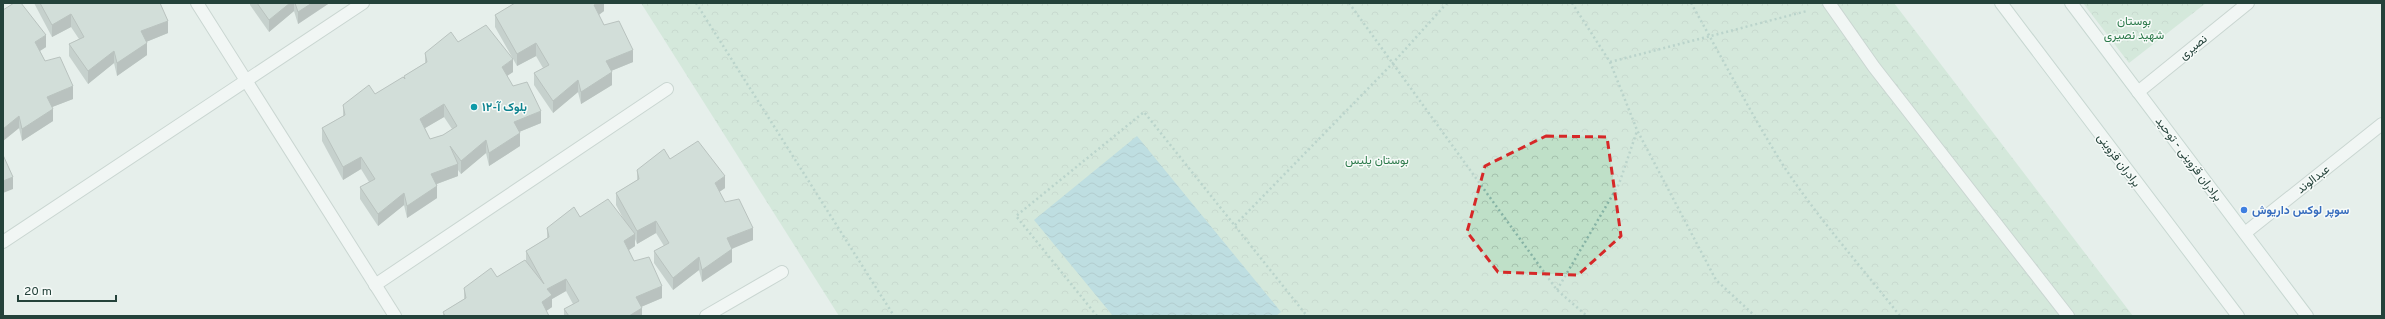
<svg xmlns="http://www.w3.org/2000/svg" width="2385" height="319" viewBox="0 0 2385 319" font-family="Overpass,Vazirmatn,sans-serif">
<style>
.park{fill:url(#park-crowns)}
.water{fill:url(#water-waves)}
.lines{fill:none;stroke-linecap:round;stroke-linejoin:round}
.service-casing{stroke:#a8b8b2;stroke-width:14}
.minor-casing{stroke:#a8b8b2;stroke-width:14}
.secondary-casing{stroke:#a4bbb3;stroke-width:14}
.path{stroke:#86b3a5;stroke-width:2.5;stroke-dasharray:2 3;stroke-linecap:butt}
.service{stroke:#fff;stroke-width:12}
.minor{stroke:#fff;stroke-width:12}
.secondary{stroke:#fff;stroke-width:12}
.wall{fill:#a1aea9;fill-rule:evenodd}
.shaded-wall{fill:#838d89}
.building{fill:#bbcac4;stroke:#838d89;fill-rule:evenodd}
.marked{fill:none;stroke:#d62828;stroke-width:3;stroke-dasharray:8 5;stroke-linejoin:round}
.culture-dot{fill:#0f9aa8;stroke:#f7fbf9;stroke-width:1.5}
.shop-dot{fill:#3f7fe0;stroke:#f7fbf9;stroke-width:1.5}
.labels{text-anchor:middle;stroke-width:3;stroke-linejoin:round;paint-order:stroke}
.park-label{font-size:12px;fill:#2d7a4b;stroke:#f7fbf9}
.street-label{font-size:12px;fill:#24423a;stroke:#f7fbf9}
.culture-label{font-size:12px;font-weight:bold;fill:#0d838f;stroke:#f7fbf9;text-anchor:start}
.shop-label{font-size:12px;font-weight:bold;fill:#366cbe;stroke:#f7fbf9;text-anchor:start}
</style>
<defs>
<pattern id="park-crowns" width="20" height="18" patternUnits="userSpaceOnUse"><rect width="20" height="18" fill="#bfe0c8"/><path d="M2 6a3 3 0 1 1 6 0M12 15a3 3 0 1 1 6 0" fill="none" stroke="#a4c1ad"/></pattern>
<pattern id="water-waves" width="16" height="10" patternUnits="userSpaceOnUse"><rect width="16" height="10" fill="#8ec9d4"/><path d="M0 5q4-4 8 0t8 0" fill="none" stroke="#74a5ad"/></pattern>
</defs>
<rect width="100%" height="100%" fill="#e6efeb"/>
<g class="park">
<path d="M641 3H1894L2133 316H839Z"/>
<path d="M2083 3H2206L2129 63Z"/>
</g>
<path class="water" d="M1137 136 1281 312 1276 316H1113L1034 220Z"/>
<g class="lines">
<defs>
<g id="service">
<path d="M197 3 395 316"/>
<path d="M1829 3 1874 67 2068 316"/>
<path d="M3 242 363 3"/>
<path d="M375 285 667 89"/>
<path d="M706 316 782 272"/>
</g>
<g id="minor">
<path d="M2138 92 2248 3"/>
<path d="M2245 233 2382 124"/>
</g>
<g id="secondary">
<path d="M2001 3 2238 316"/>
<path d="M2071 3 2307 316"/>
</g>
</defs>
<use href="#service" class="service-casing"/>
<use href="#minor" class="minor-casing"/>
<use href="#secondary" class="secondary-casing"/>
<g class="path">
<path d="M696 3 894 316"/>
<path d="M1349 3 1557 290 1587 316"/>
<path d="M1572 3 1610 62 1637 130 1716 280 1755 316"/>
<path d="M1691 3C1721 56 1749 110 1781 162 1816 216 1860 265 1900 316"/>
<path d="M1610 62 1807 11"/>
<path d="M1235 225 1392 64 1447 3"/>
<path d="M1557 290 1619 184 1637 131"/>
<path d="M1097 316 1016 216 1144 112 1307 316"/>
</g>
<use href="#service" class="service"/>
<use href="#minor" class="minor"/>
<use href="#secondary" class="secondary"/>
</g>
<g class="wall">
<path d="M34 3H160L168 33 146 42 147 55 117 76 114 63 88 84 69 56V44L79 39 71 27 52 37Z"/>
<path d="M250 3H328V4L298 24 294 11 269 32 250 5Z"/>
<path d="M604 3V11L599 15 604 25 633 62 611 71 612 85 581 104 578 92 553 113 534 85V73L543 68 536 56 517 66 495 27V15Z"/>
<path d="M3 10 46 47 40 51 45 61 73 99 52 107 53 121 22 141 19 128 3 141Z"/>
<path d="M458 42 513 72 507 76 513 86 541 123 519 132 520 146 489 166 486 153 461 174 458 170V176L437 184V198L407 218 404 205 378 226 360 199V187L369 182 361 169 343 180 322 141V128L343 116V105L375 94 404 77V76L425 63V53ZM444 117 452 129 443 135 430 139 425 128Z"/>
<path d="M670 159 725 188 719 192 725 202 753 240 732 248V262L702 282 699 270 673 290 654 263V251L664 246 656 233 637 244 635 239V246L629 250 634 261 662 298 641 307 642 316H564V309L573 304 566 291 552 299V307L546 311 549 316H443V312L464 299V288L497 277 526 261V251L547 238V228L580 217 625 222 616 205V193L637 180V170Z"/>
</g>
<g class="shaded-wall">
<path d="M290 3H294V11L269 32V20Z"/>
<path d="M312 3H328V4L298 24V12Z"/>
<path d="M598 3H604V11L594 18V5Z"/>
<path d="M71 14V27L52 37V25Z"/>
<path d="M168 21V33L141 44V31Z"/>
<path d="M46 35V47L35 54V42Z"/>
<path d="M147 43V55L117 76V63Z"/>
<path d="M536 43V56L517 66V54Z"/>
<path d="M633 50V62L606 73V61Z"/>
<path d="M114 51V63L88 84V71Z"/>
<path d="M513 59V72L502 79V67Z"/>
<path d="M612 72V85L581 104V92Z"/>
<path d="M578 80V92L553 113V101Z"/>
<path d="M73 86V99L47 109V97Z"/>
<path d="M444 104V117L420 131V119Z"/>
<path d="M53 109V121L22 141V129Z"/>
<path d="M541 111V123L514 134V122Z"/>
<path d="M19 116V128L3 141V129Z"/>
<path d="M520 133V146L489 166V153Z"/>
<path d="M486 140V153L461 174V161Z"/>
<path d="M361 157V169L343 180V167Z"/>
<path d="M458 164V176L431 186V174Z"/>
<path d="M725 176V188L715 195V183Z"/>
<path d="M13 177V189L3 193V181Z"/>
<path d="M437 186V198L407 218V206Z"/>
<path d="M404 193V205L378 226V214Z"/>
<path d="M656 221V233L637 244V231Z"/>
<path d="M753 228V240L727 251V238Z"/>
<path d="M635 234V246L624 253V241Z"/>
<path d="M732 249V262L702 282V270Z"/>
<path d="M699 257V270L673 290V278Z"/>
<path d="M566 279V291L552 299V307L542 314V302L547 289Z"/>
<path d="M662 286V298L636 309V297Z"/>
<path d="M642 308V316H629Z"/>
</g>
<g class="building">
<path d="M14 3H21L46 35 35 42 45 61 60 57 73 86 47 97 53 109 22 129 19 116 3 129V10Z"/>
<path d="M40 3H160L168 21 141 31 147 43 117 63 114 51 88 71 69 44 84 37 71 14 52 25Z"/>
<path d="M257 3H290L269 20Z"/>
<path d="M295 3H312L298 12Z"/>
<path d="M515 3H598L594 5 604 25 619 21 633 50 606 61 612 72 581 92 578 80 553 101 534 73 549 65 536 43 517 54 495 15Z"/>
<path d="M486 25 513 59 502 67 513 86 527 82 541 111 514 122 520 133 489 153 486 140 461 161 450 146 458 164 431 174 437 186 407 206 404 193 378 214 360 187 375 179 361 157 343 167 322 128 345 115 343 105 369 85 375 94 403 77 405 79 404 76 427 62 425 53 451 32 458 42ZM444 104 457 126 443 135 430 139 420 119Z"/>
<path d="M698 141 725 176 715 183 725 202 739 199 753 228 727 238 732 249 702 270 699 257 673 278 654 251 669 243 656 221 637 231 616 193 639 179 637 170 664 149 670 159Z"/>
<path d="M3 155 13 177 3 181Z"/>
<path d="M608 199 635 234 624 241 634 261 649 257 662 286 636 297 642 308 629 316H608V315L607 316H569L564 309 579 301 566 279 547 289 552 295 542 302 549 316H445L443 312 466 298 464 288 491 268 497 277 525 260 544 284 526 251 549 237 547 228 574 207 580 217Z"/>
</g>
<path d="M0 0H2385V319H0ZM1546 136 1607 137 1621 236 1578 275 1498 272 1467 232 1485 166Z" fill="#e6efeb" fill-opacity=".55" fill-rule="evenodd"/>
<path class="marked" d="M1546 136 1607 137 1621 236 1578 275 1498 272 1467 232 1485 166Z"/>
<circle class="culture-dot" cx="474" cy="107" r="4"/>
<circle class="shop-dot" cx="2244" cy="210" r="4"/>
<g class="labels">
<g class="park-label">
<text x="2134" y="25">بوستان<tspan x="2134" dy="14">شهید نصیری</tspan></text>
<text x="1377" y="164">بوستان پلیس</text>
</g>
<g class="street-label">
<text transform="translate(2193 47) rotate(-39)" y="4">نصیری</text>
<text transform="translate(2189 159) rotate(53)" y="4">برادران قزوینی - توحید</text>
<text transform="translate(2119 160) rotate(53)" y="4">برادران قزوینی</text>
<text transform="translate(2313 179) rotate(-38)" y="4">عبدالوند</text>
</g>
<g class="culture-label">
<text x="482" y="111">بلوک آ-۱۲</text>
</g>
<g class="shop-label">
<text x="2252" y="214">سوپر لوکس داریوش</text>
</g>
</g>
<rect width="2385" height="319" fill="none" stroke="#24423a" stroke-width="8"/>
<path d="M18 295v6h98v-6" fill="none" stroke="#24423a" stroke-width="2"/>
<text x="24" y="295" font-size="12" fill="#24423a" stroke="#f7fbf9" stroke-width="3" paint-order="stroke">20 m</text>
</svg>
